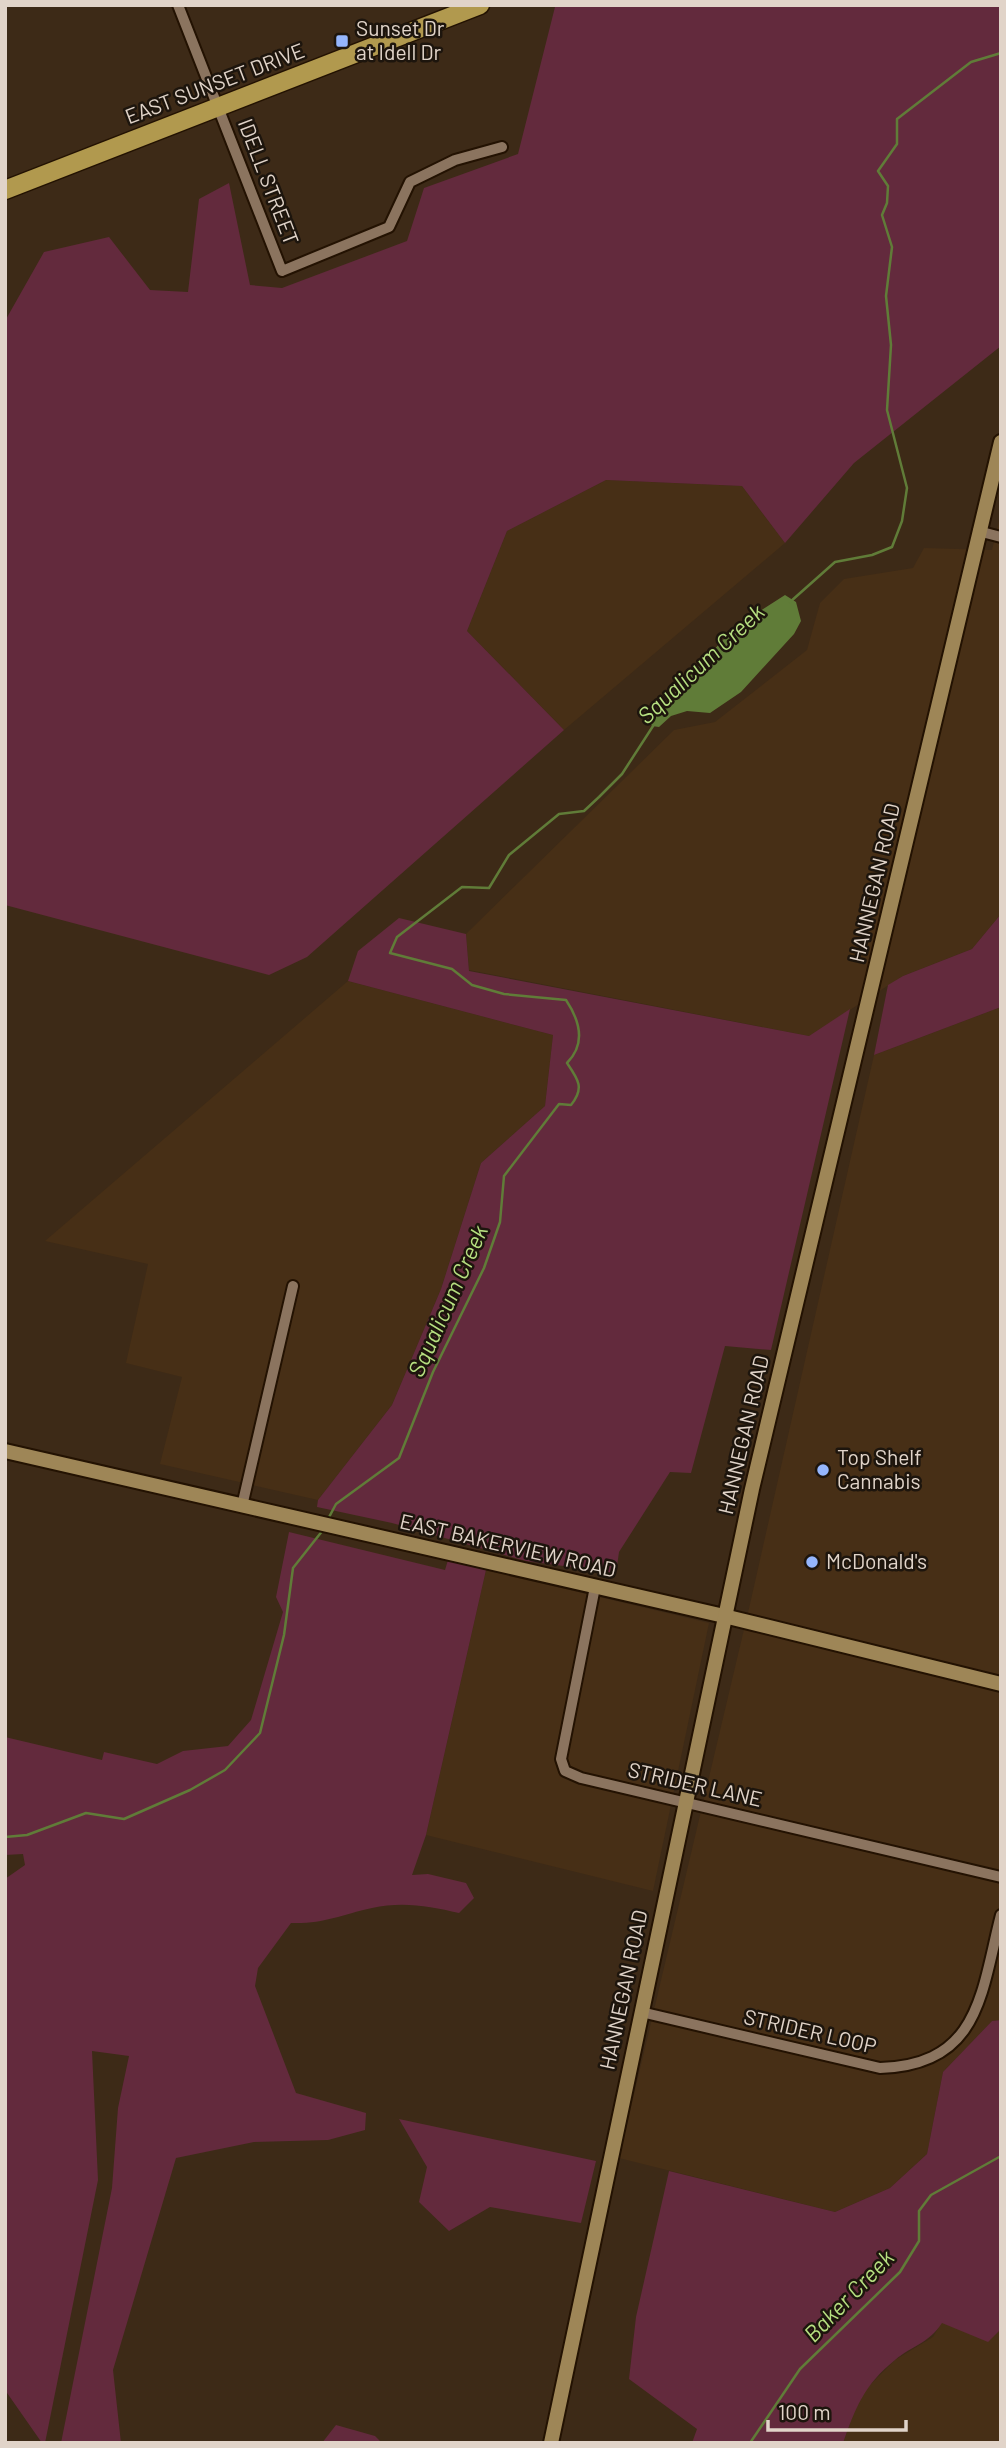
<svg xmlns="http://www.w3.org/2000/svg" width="1006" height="2448" viewBox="0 0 1006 2448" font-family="Barlow,sans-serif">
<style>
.built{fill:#472f16}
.green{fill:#632a3d}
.water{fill:#607c38}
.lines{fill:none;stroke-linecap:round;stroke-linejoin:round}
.stream{stroke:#607c38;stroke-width:2.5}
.street-casing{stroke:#231202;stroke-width:14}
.secondary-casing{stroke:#231202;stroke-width:18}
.primary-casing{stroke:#231202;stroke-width:21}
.street{stroke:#8b745f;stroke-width:10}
.secondary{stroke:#9e8657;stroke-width:14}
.primary{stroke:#b1994e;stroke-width:18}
.poi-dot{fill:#95b6fd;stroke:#1d150d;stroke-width:2.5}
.labels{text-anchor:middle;stroke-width:5;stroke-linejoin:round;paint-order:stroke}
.poi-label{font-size:21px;fill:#e1d4c9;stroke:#1d150d;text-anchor:start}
.street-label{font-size:21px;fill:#e1d4c9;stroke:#1d150d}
.water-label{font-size:23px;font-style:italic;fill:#b6df80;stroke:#1d150d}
</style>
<rect width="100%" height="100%" fill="#3d2a17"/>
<g class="built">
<path d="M606 480 742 486 785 543 564 730 467 631 507 531Z"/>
<path d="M1001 513V914L972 949 903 976 809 1036 469 970 466 934 674 730 715 722 807 650 820 603 844 579 913 568 924 548 992 550Z"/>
<path d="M348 981 553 1035 545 1106 481 1163 441 1289 392 1405 318 1500 160 1464 182 1377 126 1363 148 1264 45 1241Z"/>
<path d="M1001 1007V2020L992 2021 943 2072 927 2154 890 2188 835 2212 619 2158 750 1604 874 1055Z"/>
<path d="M486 1570 709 1623 653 1891 426 1835Z"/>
<path d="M942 2322 988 2341 1001 2329V2443H843L860 2395 895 2360 933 2337Z"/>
</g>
<g class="green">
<path d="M559 5H1001V346L854 463 785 543 742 486 606 480 507 531 467 631 564 730 307 957 269 975 5 905V321L44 252 109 237 150 290 188 292 199 199 229 183 250 285 282 288 407 241 424 188 518 154 555 7Z"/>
<path d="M1001 914V1007L874 1055 888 985 903 976 972 949Z"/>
<path d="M399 918 466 934 469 971 809 1036 850 1009 771 1350 725 1346 691 1473 670 1472 619 1552 616 1573 526 1561 392 1523 317 1507 318 1500 392 1405 441 1289 481 1163 545 1106 553 1035 348 981 358 951Z"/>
<path d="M289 1532 445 1570 448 1560 486 1570 426 1835 412 1875 428 1874 466 1883 474 1898 459 1913C430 1906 402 1901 372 1908 340 1915 324 1924 291 1923L258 1968 255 1986 296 2093 366 2113 365 2130 328 2140 254 2142 176 2158 113 2370 121 2443H61L112 2188 118 2108 129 2056 92 2051 98 2180 45 2443H42L5 2390V1879L25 1865 23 1854 5 1855V1737L102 1760 104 1752 157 1764 183 1751 228 1746 251 1720 283 1612 276 1597Z"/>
<path d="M1001 2020V2329L988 2342 942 2323C928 2344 913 2345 895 2360 864 2385 856 2407 843 2443H692L697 2429 629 2379 636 2317 669 2171 835 2212 890 2188 927 2154 943 2072 992 2021Z"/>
<path d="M399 2119 596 2161 581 2223 490 2207 449 2231 419 2202 427 2167Z"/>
<path d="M336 2425 375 2436 382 2443H322Z"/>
</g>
<path class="water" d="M785 595 796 602 801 621 794 634 741 692 710 713 687 711 671 716 659 727 652 726 649 720 735 627Z"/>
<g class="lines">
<g class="stream">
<path d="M790 602 835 562 872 555 892 547 902 521 907 488 887 410 891 345 886 296 892 247 882 215 887 203 888 186 878 171 897 144V119L971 62 1001 53"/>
<path d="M327 1521 336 1504 399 1458 433 1372 484 1268 500 1222 504 1176 559 1104 571 1105C585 1088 578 1079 567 1063 586 1044 580 1021 566 1000L504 994 472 985 452 969 390 953 397 937 462 887 489 888 509 855 559 814 584 811 599 797 622 774 655 723"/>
<path d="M5 1837 27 1835 86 1813 124 1819 190 1790 225 1770 260 1733 284 1635 293 1568 323 1530"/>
<path d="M750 2443 800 2369 900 2272 919 2241V2211L931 2195 1001 2156"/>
</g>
<defs>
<g id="street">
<path d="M178 5 282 271 389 227 410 182 455 160 502 147"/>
<path d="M978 531 1001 537"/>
<path d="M242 1506 293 1286"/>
<path d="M595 1587 561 1759 565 1771 581 1778 1001 1877"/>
<path d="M641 2012 880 2068C980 2065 981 1993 1001 1915"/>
</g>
<g id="secondary">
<path d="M5 1451 724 1616 1001 1684"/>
<path d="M551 2443 752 1489 1001 442"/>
</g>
<path id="primary" d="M5 190 480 5"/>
</defs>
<use href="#street" class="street-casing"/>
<use href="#secondary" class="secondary-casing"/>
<use href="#primary" class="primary-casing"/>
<use href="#street" class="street"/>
<use href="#secondary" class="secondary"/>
<use href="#primary" class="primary"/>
</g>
<g class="poi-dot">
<rect x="335" y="34" width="14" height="14" rx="3.5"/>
<circle cx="823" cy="1470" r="7"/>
<circle cx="812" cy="1562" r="7"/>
</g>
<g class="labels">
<g class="poi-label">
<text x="356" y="36">Sunset Dr<tspan x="356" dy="24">at Idell Dr</tspan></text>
<text x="837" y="1465">Top Shelf<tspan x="837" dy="24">Cannabis</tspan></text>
<text x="826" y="1569">McDonald's</text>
</g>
<g class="street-label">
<text transform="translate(215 84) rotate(-21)" y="7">EAST SUNSET DRIVE</text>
<text transform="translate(268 182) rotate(69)" y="7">IDELL STREET</text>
<text transform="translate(875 883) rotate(-77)" y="7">HANNEGAN ROAD</text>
<text transform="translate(744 1435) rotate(-77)" y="7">HANNEGAN ROAD</text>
<text transform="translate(508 1546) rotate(13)" y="7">EAST BAKERVIEW ROAD</text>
<text transform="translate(695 1785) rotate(13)" y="7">STRIDER LANE</text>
<text transform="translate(624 1990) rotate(-78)" y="7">HANNEGAN ROAD</text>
<text transform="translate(810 2032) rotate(13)" y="7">STRIDER LOOP</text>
</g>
<g class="water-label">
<text transform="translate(701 664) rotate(-43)" y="8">Squalicum Creek</text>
<text transform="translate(448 1301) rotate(-66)" y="8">Squalicum Creek</text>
<text transform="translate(849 2296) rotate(-46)" y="8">Baker Creek</text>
</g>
</g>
<rect width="1006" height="2448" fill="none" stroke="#e1d4c9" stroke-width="14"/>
<path d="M768 2420v10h138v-10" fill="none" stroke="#e1d4c9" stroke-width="3.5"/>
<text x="778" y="2420" font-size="21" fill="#e1d4c9" stroke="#1d150d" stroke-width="5" paint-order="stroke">100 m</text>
</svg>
